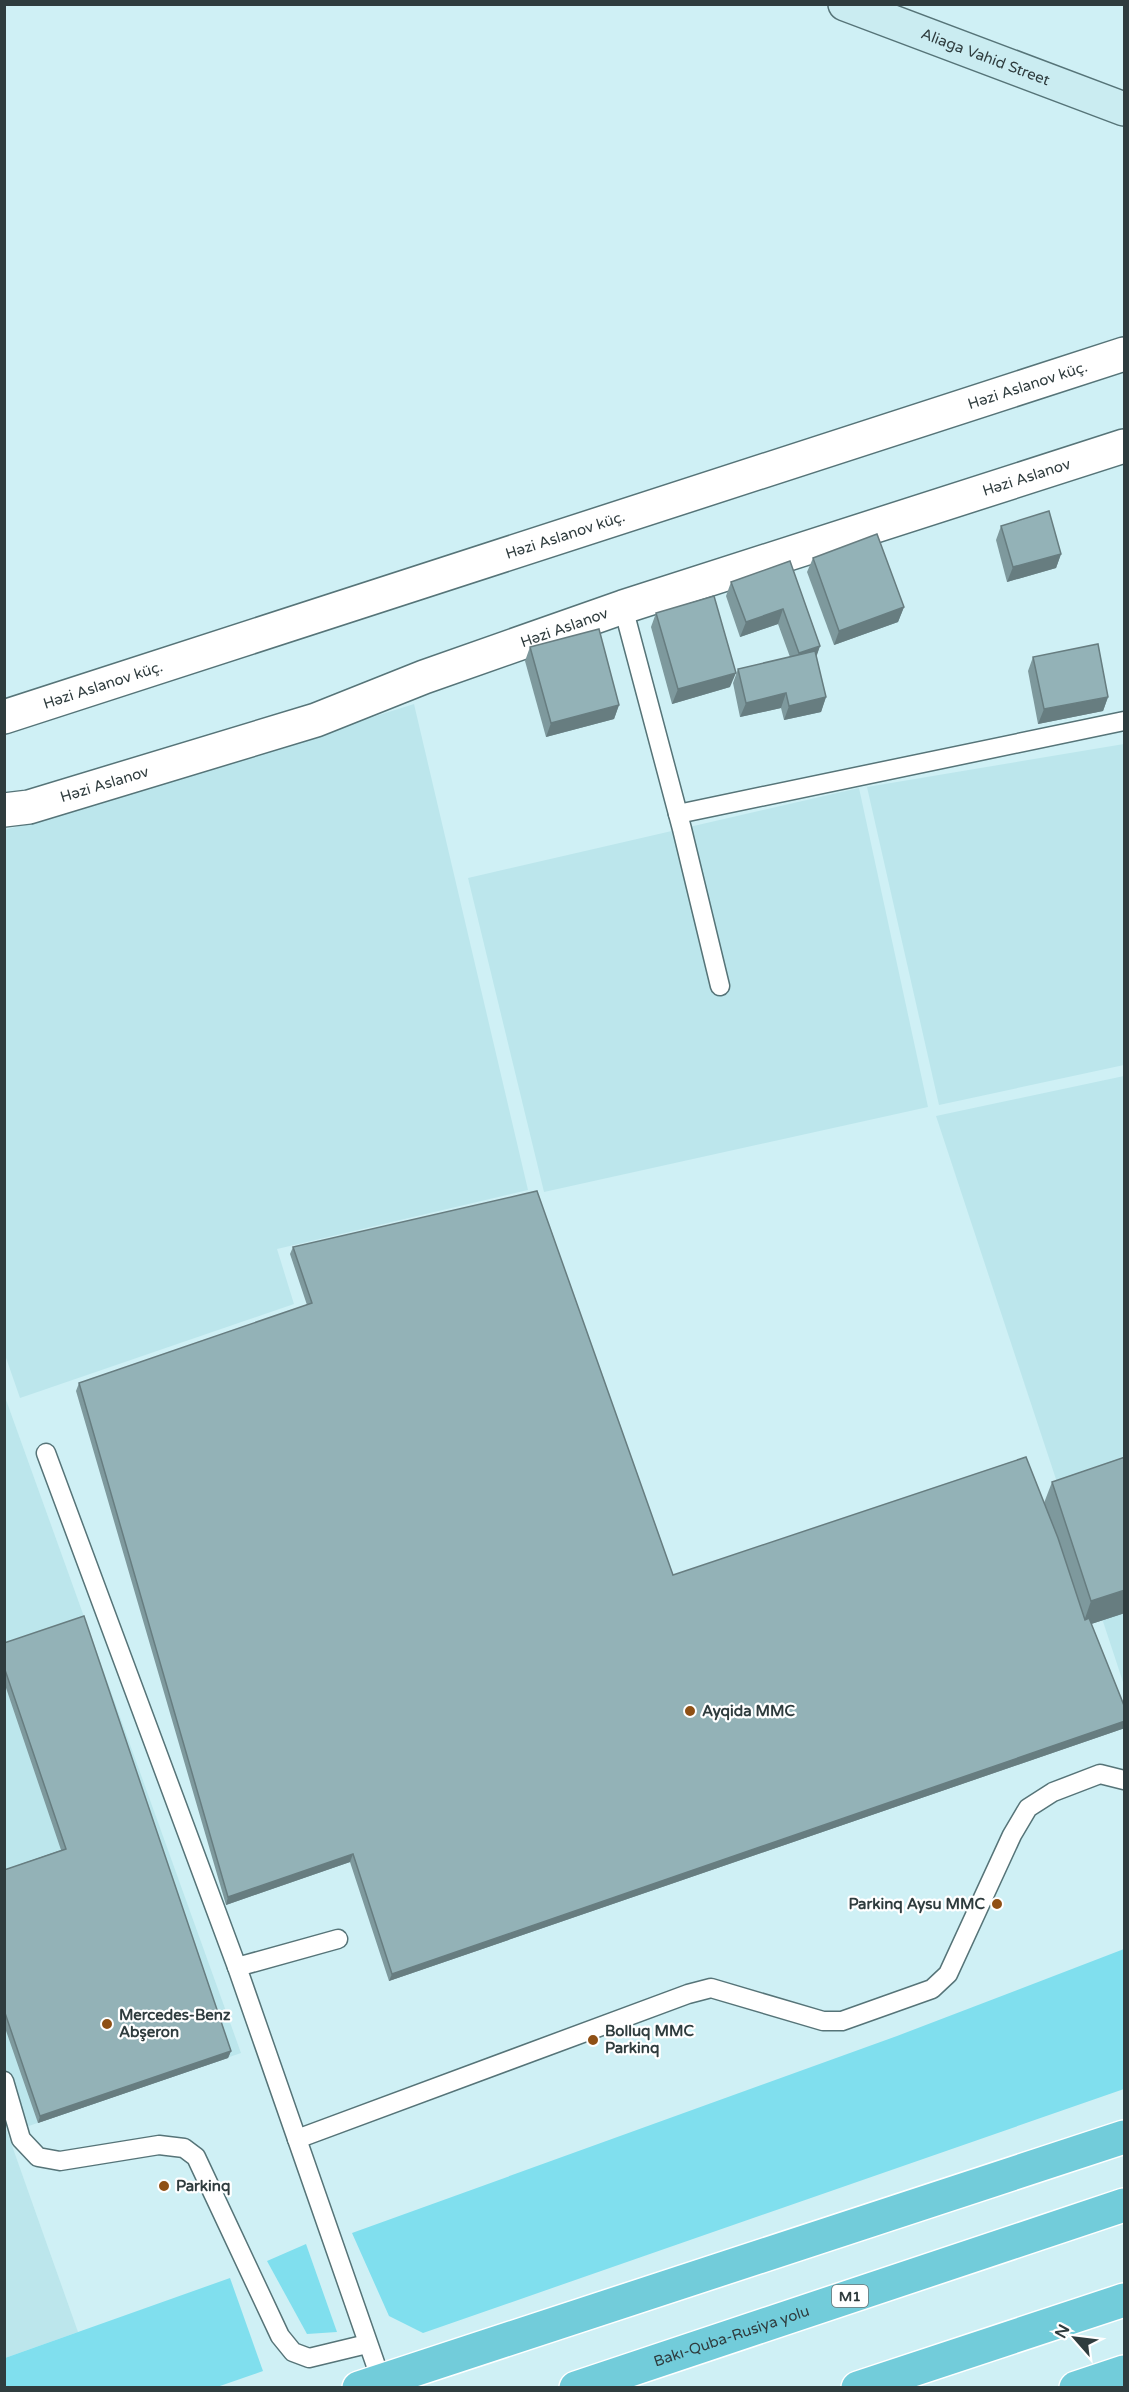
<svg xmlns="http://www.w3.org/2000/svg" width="1129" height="2392" viewBox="0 0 1129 2392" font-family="'Varela Round',sans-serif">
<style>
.built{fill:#bce6ec}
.green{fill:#80dfee}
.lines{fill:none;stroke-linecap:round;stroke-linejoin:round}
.service-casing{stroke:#567478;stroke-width:21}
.minor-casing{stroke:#567478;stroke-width:36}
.secondary-casing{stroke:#567478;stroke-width:36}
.trunk-casing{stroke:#fff;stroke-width:36}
.service{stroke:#fff;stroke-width:18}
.minor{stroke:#fff;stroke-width:33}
.secondary{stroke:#caecf1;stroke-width:33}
.trunk{stroke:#72ccda;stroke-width:33}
.wall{fill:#7e999d}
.shaded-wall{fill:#677d80}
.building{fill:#93b2b7;stroke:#677d80;stroke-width:1.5}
.poi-dot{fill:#8f5015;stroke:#fff;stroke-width:2}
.labels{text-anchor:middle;stroke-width:4.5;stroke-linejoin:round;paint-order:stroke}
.shield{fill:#fff;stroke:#6d7678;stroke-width:1.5}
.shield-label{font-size:14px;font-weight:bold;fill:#2f3c3e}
.street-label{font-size:15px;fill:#2f3c3e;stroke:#fff}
.poi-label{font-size:15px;font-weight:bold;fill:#2f3c3e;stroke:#fff;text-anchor:start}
</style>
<rect width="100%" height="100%" fill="#cff0f5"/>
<g class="built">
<path d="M414 704 528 1190 277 1249 294 1304 20 1398 4 1352V830L55 817Z"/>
<path d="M1124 744V1065L939 1105 867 787Z"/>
<path d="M859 788 928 1107 544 1192 468 878Z"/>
<path d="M1124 1076V1685L936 1116Z"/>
<path d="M5 1397 241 2053 23 2128 5 2076Z"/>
<path d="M4 2123 78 2332 5 2358H4Z"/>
</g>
<g class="green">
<path d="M1124 1949V2089L423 2333 389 2316 352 2233 897 2036Z"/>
<path d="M306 2244 337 2332 307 2334 267 2261Z"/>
<path d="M230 2278 263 2371 217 2387H5V2358Z"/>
</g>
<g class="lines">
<defs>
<g id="service">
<path d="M623 607 682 829 720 986"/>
<path d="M678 814 1124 721"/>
<path d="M46 1453 237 1967"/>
<path d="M338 1939 237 1967 381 2380"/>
<path d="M4 2081 21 2139 38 2157 60 2161 159 2145 184 2148 196 2157 280 2336 293 2352 309 2358 367 2344"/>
<path d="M297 2139 688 1994 711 1988 823 2021H842L932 1989 948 1974 1012 1835 1028 1808 1053 1792 1100 1774 1124 1780"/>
</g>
<g id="minor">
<path id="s1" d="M4 717 1124 354"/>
<path id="s2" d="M4 810 29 807 316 720 424 677 623 607 1124 446"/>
</g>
<g id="secondary">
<path id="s3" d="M845 4 1124 109"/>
</g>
<g id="trunk">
<path d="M359 2388 1124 2137"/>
<path id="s4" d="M576 2388 1124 2205"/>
<path d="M858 2388 1124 2300"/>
<path d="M1076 2388 1124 2372"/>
</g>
</defs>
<use href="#service" class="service-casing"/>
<use href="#minor" class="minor-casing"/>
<use href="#secondary" class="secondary-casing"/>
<use href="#trunk" class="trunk-casing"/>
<use href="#service" class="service"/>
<use href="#minor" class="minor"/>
<use href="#secondary" class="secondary"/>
<use href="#trunk" class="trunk"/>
</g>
<g class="wall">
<path d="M1001 526 1061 554 1056 568 1007 582 996 540Z"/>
<path d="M813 558 904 607 898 622 834 645 807 572Z"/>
<path d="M790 561 820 646 816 656 826 697 821 712 784 720 781 708 740 717 733 683 738 669 790 657 778 624 740 637 726 596 731 582Z"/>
<path d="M656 613 730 687 672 704 651 627Z"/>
<path d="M530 647 619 705 614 719 546 737 525 661Z"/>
<path d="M1033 657 1108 697 1103 711 1038 724 1028 671Z"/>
<path d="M293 1247 673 1575 1044 1503 1052 1482 1125 1457V1613L1091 1624 1125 1708V1728L389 1981 350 1862 226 1905 76 1391 79 1383 307 1305 290 1254Z"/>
<path d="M4 1643 231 2051 228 2058 38 2123 4 2025V1870L61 1850 4 1682Z"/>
</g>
<g class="shaded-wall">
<path d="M1061 554 1056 568 1007 582 1013 567Z"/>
<path d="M904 607 898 622 834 645 839 631Z"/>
<path d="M783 609 778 624 740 637 746 622Z"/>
<path d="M820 646 815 661 794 668 799 653Z"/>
<path d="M736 673 730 687 672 704 678 689Z"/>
<path d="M786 693 781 708 740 717 746 703Z"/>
<path d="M826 697 821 712 784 720 789 706Z"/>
<path d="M1108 697 1103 711 1038 724 1044 709Z"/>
<path d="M619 705 614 719 546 737 551 723Z"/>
<path d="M1125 1590V1613L1082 1627 1091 1601Z"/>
<path d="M1125 1721V1728L389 1981 392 1974Z"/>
<path d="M353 1854 350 1862 226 1905 228 1897Z"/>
<path d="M231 2051 228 2058 38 2123 40 2116Z"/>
</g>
<g class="building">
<path d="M1049 511 1061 554 1013 567 1001 526Z"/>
<path d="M877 534 904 607 839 631 813 558Z"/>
<path d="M790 561 820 646 799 653 783 609 746 622 731 582Z"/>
<path d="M714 596 736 673 678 689 656 613Z"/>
<path d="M599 629 619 705 551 723 530 647Z"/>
<path d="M1098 644 1108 697 1044 709 1033 657Z"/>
<path d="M815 651 826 697 789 706 786 693 746 703 738 669Z"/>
<path d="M537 1191 673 1575 1026 1457 1058 1538 1085 1620 1089 1618 1125 1708V1721L392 1974 353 1854 228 1897 79 1383 312 1303 293 1247Z"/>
<path d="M1125 1457V1590L1091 1601 1052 1482Z"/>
<path d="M84 1616 231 2051 40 2116 4 2010V1870L66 1849 4 1667V1643Z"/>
</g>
<g class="poi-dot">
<circle cx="690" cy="1711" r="6"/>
<circle cx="997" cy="1904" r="6"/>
<circle cx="107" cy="2024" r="6"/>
<circle cx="593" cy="2040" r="6"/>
<circle cx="164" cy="2186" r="6"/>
</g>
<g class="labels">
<rect class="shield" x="832" y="2285" width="36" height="22" rx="4.5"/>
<g class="shield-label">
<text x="850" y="2301">M1</text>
</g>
<g class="street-label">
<text dy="5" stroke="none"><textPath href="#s3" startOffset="150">Aliaga Vahid Street</textPath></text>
<text dy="5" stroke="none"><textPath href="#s1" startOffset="1076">Həzi Aslanov küç.</textPath></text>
<text dy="5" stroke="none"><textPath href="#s2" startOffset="1076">Həzi Aslanov</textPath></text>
<text dy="5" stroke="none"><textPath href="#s1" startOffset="590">Həzi Aslanov küç.</textPath></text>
<text dy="5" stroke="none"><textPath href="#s2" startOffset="590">Həzi Aslanov</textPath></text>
<text dy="5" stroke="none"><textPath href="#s1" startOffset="104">Həzi Aslanov küç.</textPath></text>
<text dy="5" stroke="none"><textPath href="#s2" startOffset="104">Həzi Aslanov</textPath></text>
<text dy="5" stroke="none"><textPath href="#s4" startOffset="164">Bakı-Quba-Rusiya yolu</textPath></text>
</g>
<g class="poi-label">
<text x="702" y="1716">Ayqida MMC</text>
<text x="985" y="1909" text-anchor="end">Parkinq Aysu MMC</text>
<text x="119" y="2020">Mercedes-Benz<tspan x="119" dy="17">Abşeron</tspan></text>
<text x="605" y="2036">Bolluq MMC<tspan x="605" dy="17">Parkinq</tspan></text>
<text x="176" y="2191">Parkinq</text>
</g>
</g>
<rect width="1129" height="2392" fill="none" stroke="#2f3c3e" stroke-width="12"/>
<g transform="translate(1075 2338) rotate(298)" stroke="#ffffff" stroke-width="4.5" paint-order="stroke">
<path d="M0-4.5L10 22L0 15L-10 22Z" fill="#2f3c3e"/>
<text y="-9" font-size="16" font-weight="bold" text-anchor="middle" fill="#2f3c3e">N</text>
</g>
</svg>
